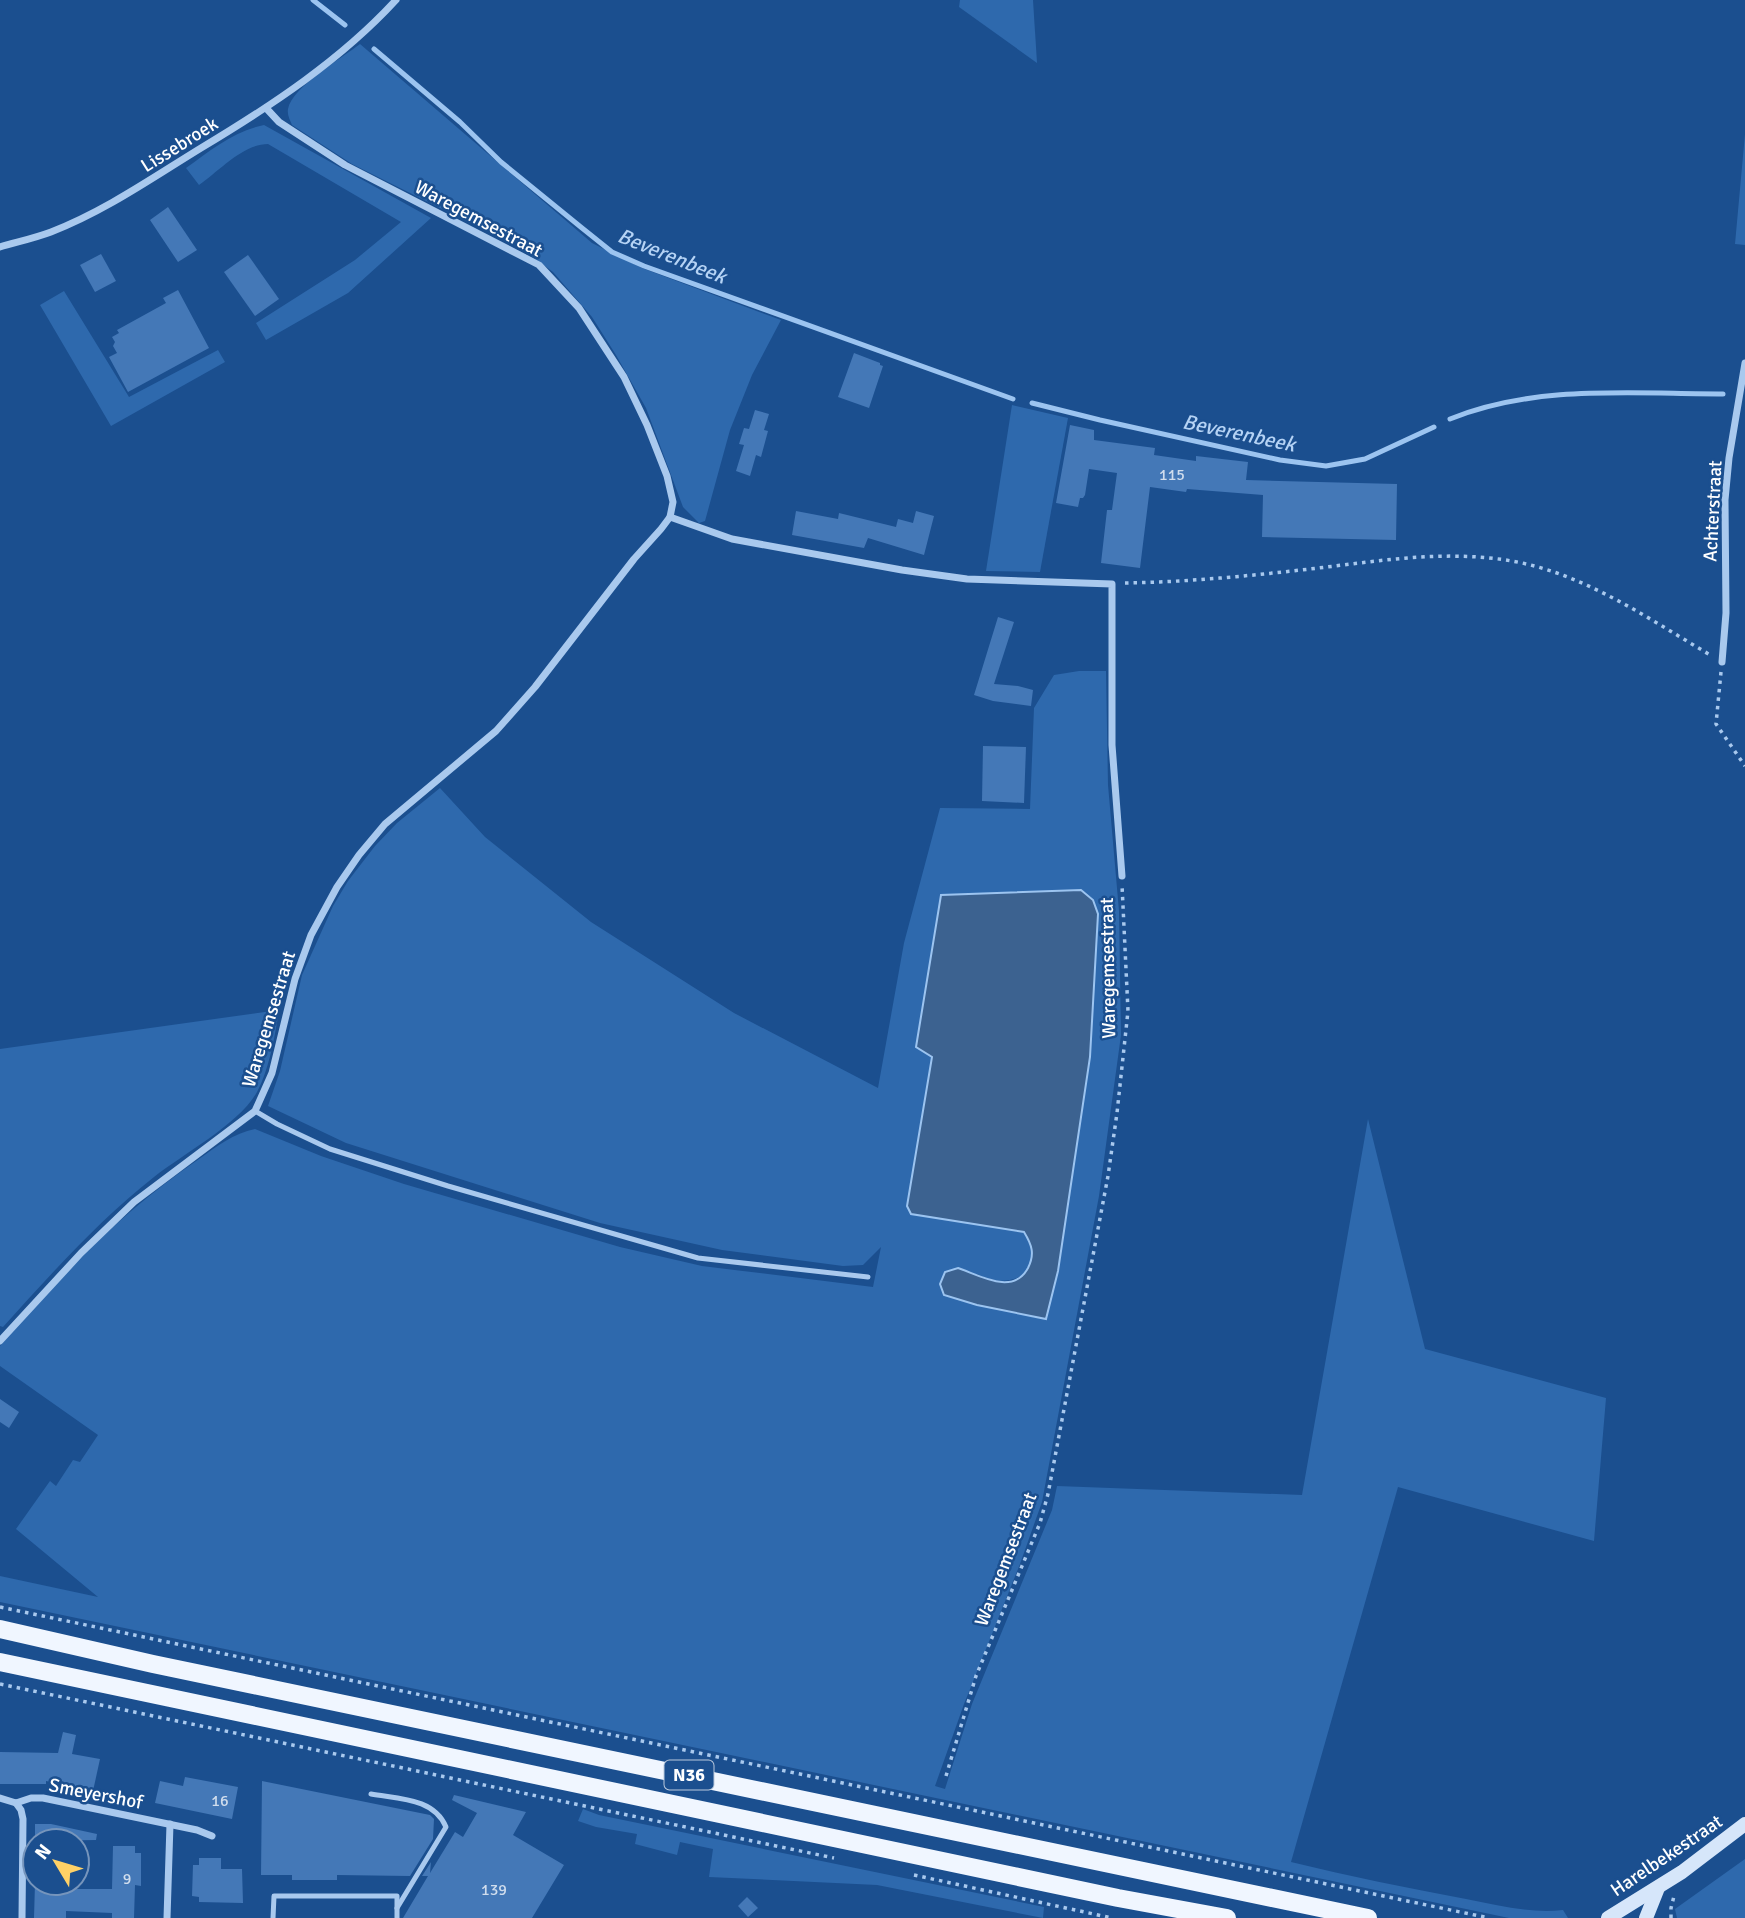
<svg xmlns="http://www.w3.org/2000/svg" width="1745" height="1918" viewBox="0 0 1745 1918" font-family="Signika,sans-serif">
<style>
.green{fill:#2e69ad;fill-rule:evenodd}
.water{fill:#3c6290;stroke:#9cc4f0;stroke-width:2}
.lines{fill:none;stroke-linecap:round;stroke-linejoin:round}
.stream{stroke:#9cc4f0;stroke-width:5}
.building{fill:#4478b7}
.path{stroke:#a9c9ee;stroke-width:3.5;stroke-dasharray:3.5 5;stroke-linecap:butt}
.lane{stroke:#a9c9ee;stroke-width:5}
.street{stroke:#a9c9ee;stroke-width:7}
.secondary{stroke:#d6e6fa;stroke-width:14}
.primary{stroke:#f0f6ff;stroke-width:18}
.labels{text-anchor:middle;stroke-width:5;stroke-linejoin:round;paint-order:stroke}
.number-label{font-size:16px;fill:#d0dded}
.shield{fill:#1b4f8f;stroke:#bbcadd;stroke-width:2}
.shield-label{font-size:18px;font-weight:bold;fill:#fff}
.street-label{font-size:19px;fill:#fff;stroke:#1b4f8f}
.water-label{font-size:21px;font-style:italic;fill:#b5d3f5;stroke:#1b4f8f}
</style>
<rect width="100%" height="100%" fill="#1b4f8f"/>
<g class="green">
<path d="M960 0H1033L1037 63 959 7Z"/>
<path d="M360 44 592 243 642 268 781 320 752 375 730 430 705 521 699 523 683 507 646 408 616 355 592 317 553 272 522 249 352 164 292 125C290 120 287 115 288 109 292 87 342 58 360 44Z"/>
<path d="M264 125 431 218 348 293 266 340 256 323 355 260 401 222 268 144C243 144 219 171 199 185L186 168C211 150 234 131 264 125Z"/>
<path d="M1745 134V245L1735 244Z"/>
<path d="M64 291 129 397 218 350 225 362 111 426 40 305Z"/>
<path d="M1012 405 1068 418 1040 572 986 571Z"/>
<path d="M1079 671H1106L1108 785 1119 911 1121 1035 1099 1196 1042 1502 1020 1564 964 1704 935 1786 945 1789 972 1704 1052 1510 1057 1486 1302 1495 1368 1119 1425 1349 1606 1398 1594 1541 1398 1487 1291 1862C1349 1876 1407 1888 1466 1899 1498 1905 1531 1914 1563 1910L1568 1918H1509L0 1602V1576L98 1597 16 1529 50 1481 56 1486 73 1460 80 1462 98 1435 0 1366V1346C57 1277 124 1210 199 1159 216 1147 234 1133 255 1129L321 1156 404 1184 620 1247 702 1266 873 1287 881 1247 863 1265 843 1266 722 1250 600 1223 346 1143 268 1106 280 1071 302 975 333 906 348 881 375 846 397 823 440 788 485 837 591 922 734 1013 878 1088 904 943 940 808 1030 809 1034 708 1054 675ZM941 895 1093 900 1098 914 1090 1057 1058 1271 1046 1319 977 1305 944 1295 940 1284 977 1274C1012 1292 1048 1272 1024 1232L911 1214 907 1206 932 1056 916 1047Z"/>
<path d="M279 1010C275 1036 269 1070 257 1092 238 1125 184 1153 154 1177 98 1221 51 1274 3 1327L0 1326V1049Z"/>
<path d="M583 1809 599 1815 1044 1907 1043 1918 877 1885 709 1877 713 1849 680 1842 677 1855 635 1844 637 1834 596 1827 578 1821Z"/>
<path d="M1745 1859V1918H1677L1675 1909Z"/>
</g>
<path class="water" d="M1081 890 1093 900 1098 914 1090 1057 1058 1271 1046 1319 977 1305 944 1295 940 1284 945 1272 958 1268C979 1275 1013 1296 1028 1268 1035 1254 1032 1245 1024 1232L911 1214 907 1206 932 1057 916 1047 941 895Z"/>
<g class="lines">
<g class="stream">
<path d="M313 0 345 25"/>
<path d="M374 49 460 122 501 162 582 228 612 252 644 266 1013 399"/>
<path d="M1032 403 1100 420 1280 460 1326 466 1365 459 1434 427"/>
<path d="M1450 419C1537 384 1632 394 1723 394"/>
</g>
</g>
<g class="building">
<path d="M168 207 197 250 178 262 150 220Z"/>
<path d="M101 254 116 281 95 292 80 265Z"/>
<path d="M248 255 279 299 255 316 224 272Z"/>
<path d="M178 290 209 348 128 392 109 357 117 353 113 346 115 342 112 337 119 333 117 330 166 303 163 298Z"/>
<path d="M854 353 880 363V365L883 366 869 408 838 397Z"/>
<path d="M755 410 769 414 764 430 768 431 761 457 756 455 750 476 736 471 744 445 739 444 744 428 749 429Z"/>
<path d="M1070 425 1094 430V440L1155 448 1154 455 1196 461V456L1248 462 1246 480 1397 484 1396 540 1262 537 1263 495 1187 489 1186 492 1150 487 1140 568 1101 563 1107 510H1112L1117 473 1089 469 1085 495 1083 498H1080L1078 507 1056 503Z"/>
<path d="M796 511 838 519 839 513 896 527 898 519 913 523 916 511 934 516 924 555 868 538 864 548 792 535Z"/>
<path d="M998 617 1014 622 994 684 1018 686 1033 690 1031 706 993 701 974 695Z"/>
<path d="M983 746 1026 747 1024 803 982 801Z"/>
<path d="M0 1399 19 1412 9 1428 0 1422Z"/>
<path d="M63 1732 76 1735 72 1754 100 1759 93 1791 46 1781V1784H0V1752L58 1753Z"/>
<path d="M185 1777 238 1787 232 1819 155 1803 160 1781 183 1786Z"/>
<path d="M262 1781 430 1815 434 1819 433 1839 410 1876 337 1875V1880H292V1875H261Z"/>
<path d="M454 1795 526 1812 513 1835 564 1865 532 1918H403L428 1876H422L431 1862 430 1873 455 1832 463 1837 477 1813 452 1800Z"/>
<path d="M35 1824H51L97 1834 96 1840 35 1841Z"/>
<path d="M113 1846H135V1853H141V1886L135 1885 134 1918H112V1913L66 1911V1918H34L35 1883H67V1889H112Z"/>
<path d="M199 1858H221V1869H242L243 1903 199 1902V1897L192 1896 193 1865H199Z"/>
<path d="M747 1897 758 1908 748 1917 738 1906Z"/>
</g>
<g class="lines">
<g class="path">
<path d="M1125 583C1187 582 1248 576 1310 569 1380 561 1452 548 1522 563 1591 578 1652 621 1712 656"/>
<path d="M1721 672 1716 724 1745 766"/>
<path d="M0 1607 1489 1918"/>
<path d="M0 1684 834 1858"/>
<path d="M946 1776 976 1676 1040 1523 1048 1494 1108 1176 1117 1113 1128 1011 1122 885"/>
<path d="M914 1875 1112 1918"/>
<path d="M1671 1918V1908L1674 1896"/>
</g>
<g class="lane">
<path d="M255 1111 277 1124 330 1149 448 1186 698 1258 868 1277"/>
<path d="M371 1794C399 1799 434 1798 446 1827L397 1908"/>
<path d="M273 1918 274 1896H397V1918"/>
</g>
<g class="street">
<path d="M0 247C17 242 35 238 51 232 105 211 152 178 201 148 271 106 341 60 396 0"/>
<path d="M670 517 732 539 902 570 967 579 1112 584V745L1122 876"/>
<path d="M1722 662 1726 613 1725 500 1729 458 1745 363"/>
<path d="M0 1341 81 1253 134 1202 255 1111 272 1073 295 979 311 935 337 887 359 855 385 824 496 731 535 687 634 559 661 529 670 517 673 502 667 476 647 425 624 377 579 308 539 265 345 165 279 122 266 108"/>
<path d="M0 1798 16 1803 31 1798H43L197 1830 212 1836"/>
<path d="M16 1803 21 1810 23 1819 22 1918"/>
<path d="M167 1918 170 1824"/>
</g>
<g class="secondary">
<path d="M1608 1918 1682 1872 1745 1824"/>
<path d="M1646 1918 1658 1888"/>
</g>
<g class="primary">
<path d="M0 1629 153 1664 1368 1918"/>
<path d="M0 1662 1118 1898 1227 1918"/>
</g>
</g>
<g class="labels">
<g class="number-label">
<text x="1172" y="480">115</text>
<text x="220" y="1806">16</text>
<text x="127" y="1884">9</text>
<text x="494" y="1895">139</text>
</g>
<rect class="shield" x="664.5" y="1760.5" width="49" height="29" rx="5"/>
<g class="shield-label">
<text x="689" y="1781">N36</text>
</g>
<g class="street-label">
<text transform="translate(179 144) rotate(-32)" y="7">Lissebroek</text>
<text transform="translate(479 218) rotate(28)" y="7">Waregemsestraat</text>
<text transform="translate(1712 511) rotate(-87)" y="7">Achterstraat</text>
<text transform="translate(1107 968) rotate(-91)" y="7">Waregemsestraat</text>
<text transform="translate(268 1019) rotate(-73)" y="7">Waregemsestraat</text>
<text transform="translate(1005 1559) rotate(-69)" y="7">Waregemsestraat</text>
<text transform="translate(96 1793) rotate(11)" y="7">Smeyershof</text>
<text transform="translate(1666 1855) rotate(-34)" y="7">Harelbekestraat</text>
</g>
<g class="water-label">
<text transform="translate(672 256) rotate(22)" y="7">Beverenbeek</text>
<text transform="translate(1239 433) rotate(12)" y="7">Beverenbeek</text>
</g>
</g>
<g transform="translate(56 1862) rotate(308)"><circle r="33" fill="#1b4f8f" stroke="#7695bc" stroke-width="2"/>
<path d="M0-5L12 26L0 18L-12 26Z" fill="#ffd166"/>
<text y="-10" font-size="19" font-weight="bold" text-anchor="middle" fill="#ffffff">N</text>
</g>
</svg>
